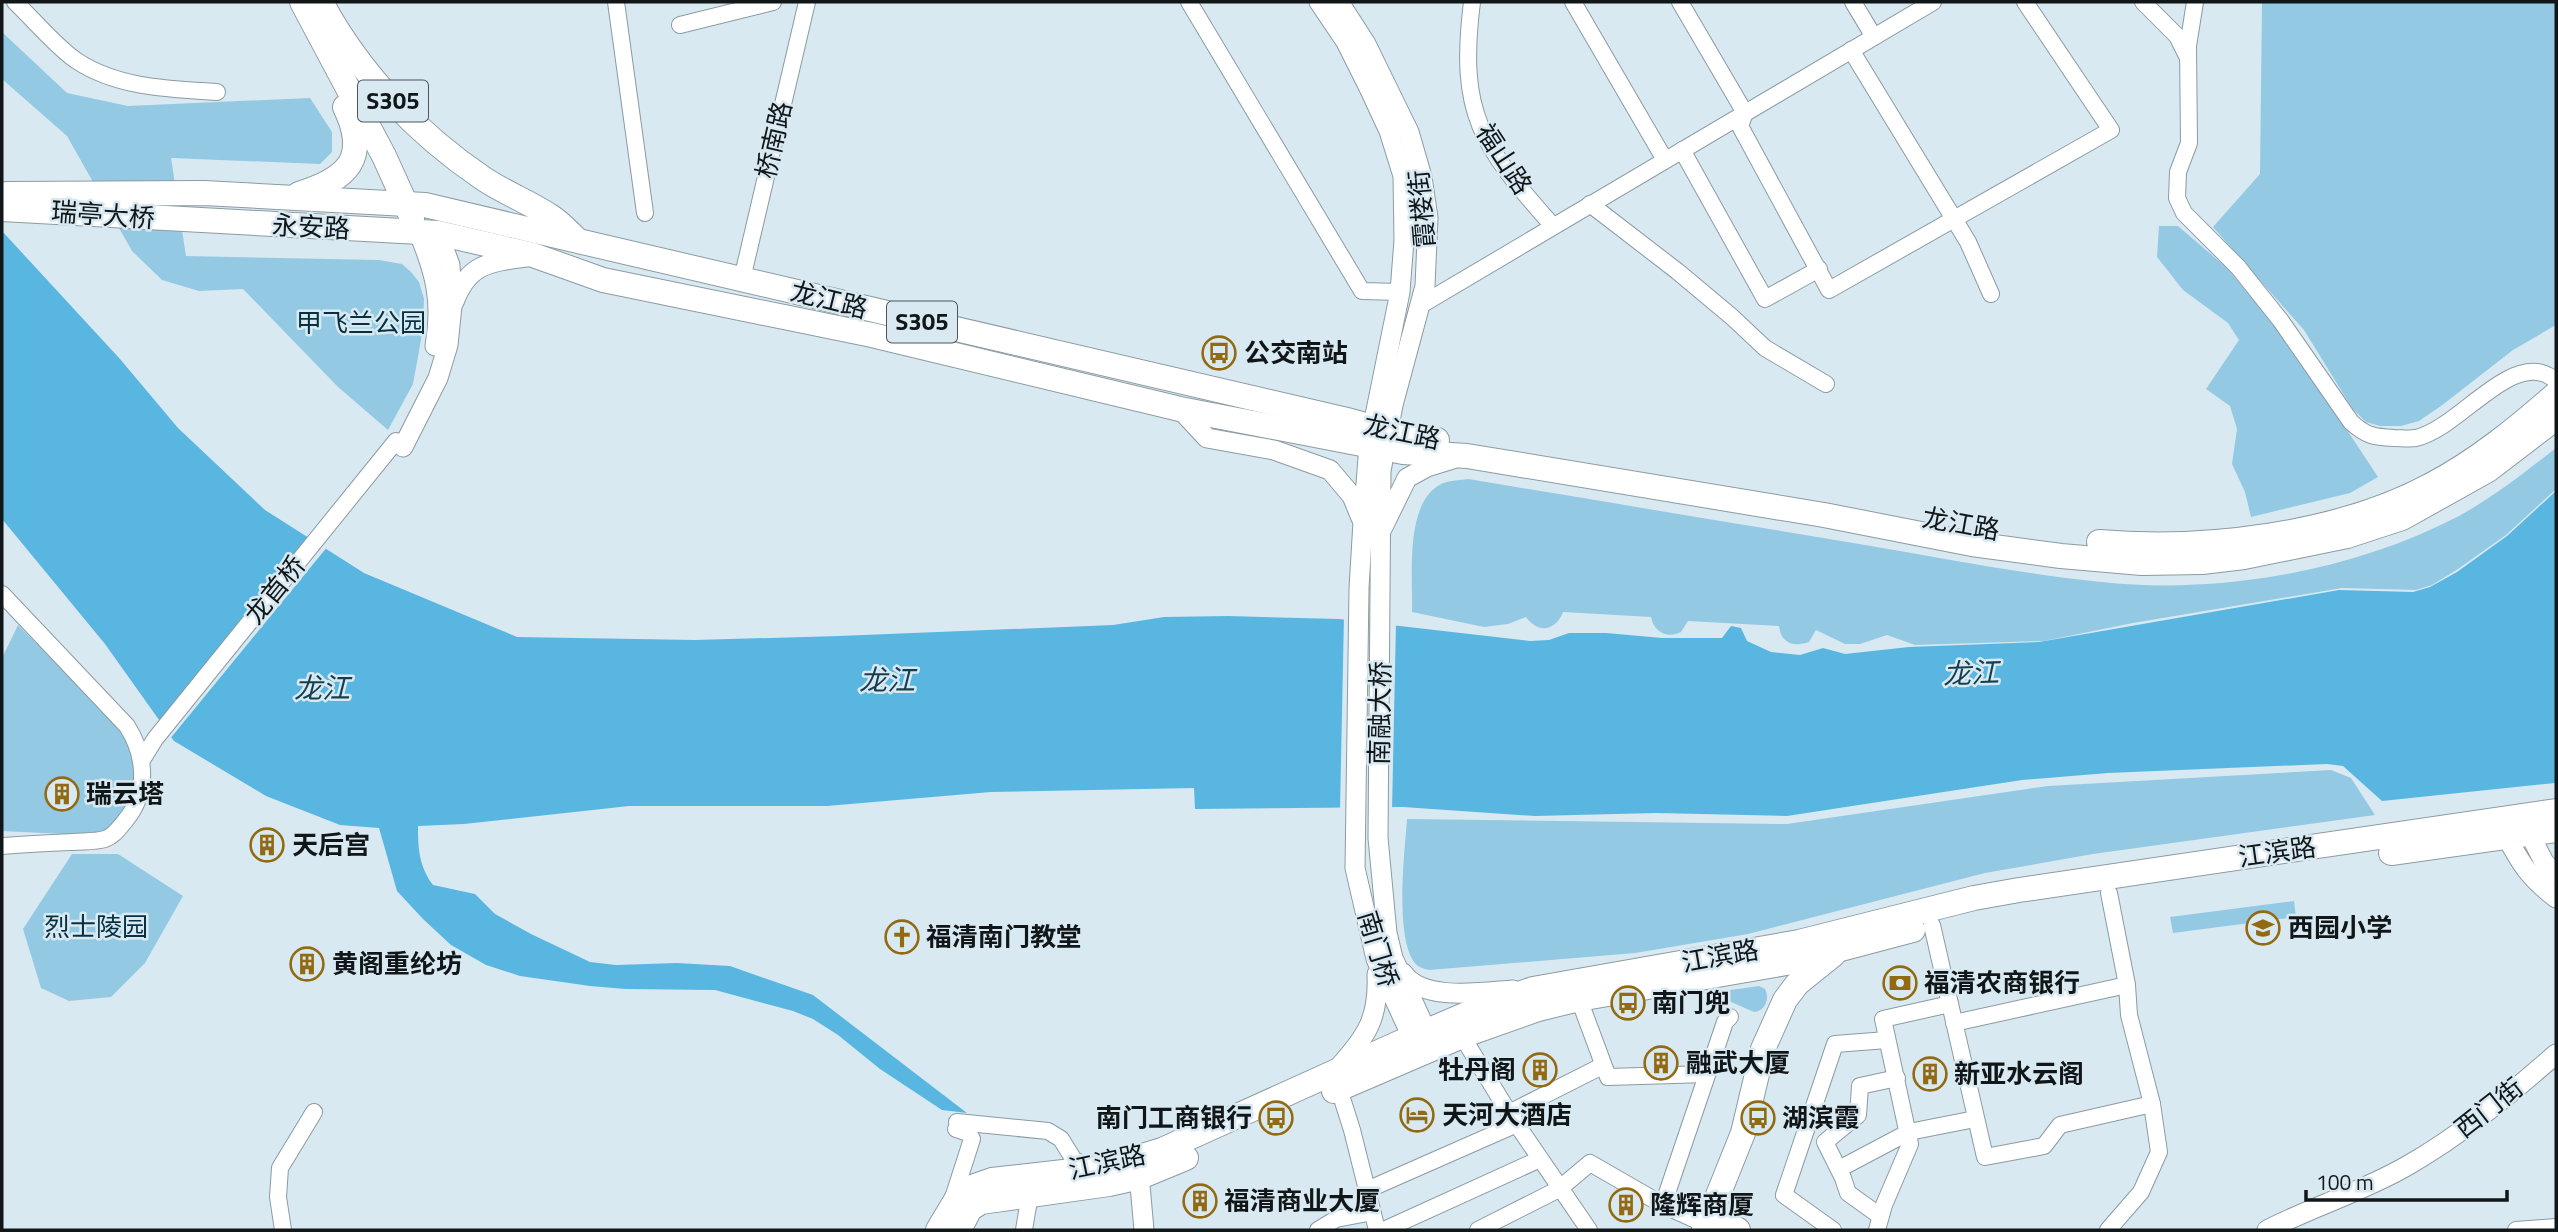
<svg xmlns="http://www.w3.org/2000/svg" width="2558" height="1232" viewBox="0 0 2558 1232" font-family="'Titillium Web','Noto Sans SC',sans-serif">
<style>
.green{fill:#94c9e4}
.water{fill:#59b6e1}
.pier{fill:#d9e9f1}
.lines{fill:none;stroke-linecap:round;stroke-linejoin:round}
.minor-casing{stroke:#8c9ba2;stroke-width:18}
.tertiary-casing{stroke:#8c9ba2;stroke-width:21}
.primary-casing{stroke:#8c9ba2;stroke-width:26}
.minor{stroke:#fff;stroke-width:16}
.tertiary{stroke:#fff;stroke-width:19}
.primary{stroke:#fff;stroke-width:24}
.labels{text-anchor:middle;stroke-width:5;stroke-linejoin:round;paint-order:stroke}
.shield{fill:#d9e9f1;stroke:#4d555a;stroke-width:2}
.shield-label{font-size:24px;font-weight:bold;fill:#111619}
.street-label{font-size:26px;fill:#111619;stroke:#d9e9f1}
.park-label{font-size:26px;fill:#053143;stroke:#d9e9f1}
.poi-label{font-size:26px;font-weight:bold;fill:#111619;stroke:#d9e9f1;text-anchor:start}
.water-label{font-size:28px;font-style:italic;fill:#143d4f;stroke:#d9e9f1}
</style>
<rect width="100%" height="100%" fill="#d9e9f1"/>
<g class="green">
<path d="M2262 2H2556V325L2513 350 2441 406 2419 421 2401 426H2380L2366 422 2352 408 2304 330 2213 227 2260 174Z"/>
<path d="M2 32 67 93 128 106 310 98 332 132V152L320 164 171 158 186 256 379 260 402 264 411 272 419 282 424 299 423 329 413 384 388 430 338 387 243 289 199 291 162 280 132 251 67 136 2 79Z"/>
<path d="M2159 226H2178L2227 268 2291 345 2378 477 2350 493 2251 517 2245 492 2232 464 2237 429 2230 406 2206 389 2239 340 2228 323 2183 290 2157 257Z"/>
<path d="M2556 448V489L2506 535 2458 569 2432 585 2416 590 2342 588 2133 623 2044 641 1915 645 1887 635 1860 644H1845L1816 630 1809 642C1794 647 1781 644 1779 626L1688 621 1681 632C1667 639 1654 632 1651 617L1563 612C1556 631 1538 634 1526 617L1508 624 1484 627 1412 612C1413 577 1404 503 1441 484 1448 481 1459 480 1468 479 1600 501 1733 523 1865 545 1943 558 2021 574 2101 582 2218 595 2354 571 2459 516 2494 497 2525 472 2556 448Z"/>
<path d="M18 625 120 727 136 755 137 796 104 836 2 831V658Z"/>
<path d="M2331 770 2351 778 2375 815 2093 854 1985 873 1748 934 1635 953 1429 970C1425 969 1421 968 1418 966 1393 945 1405 850 1407 819L1787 824 2048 786Z"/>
<path d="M72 854H118L183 896 145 963 111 997 69 1001 41 988 23 929Z"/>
<path d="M2294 901 2296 917 2173 933 2170 917Z"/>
<path d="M1759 986 1765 989C1770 999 1765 1011 1754 1012L1722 998 1721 995 1724 991Z"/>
</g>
<path class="water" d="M2 231 120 359 178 428 265 510 364 573 517 637 695 640 839 636 1113 625 1164 617 1228 616 1339 619 1530 641 1549 640 1569 633H1606L1662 638H1722L1731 626 1741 628 1747 641 1771 652 1800 655 1823 648 1845 654 1909 647 2039 642 2339 590 2413 592 2430 587 2457 572 2507 536 2556 491V785L2555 783 2382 801 2343 766 2327 764 2108 773 2022 780 1787 816 1656 813 1535 816 1403 807 1195 809 1194 788 991 792 827 806H629L464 824 418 826C418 849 419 866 433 885L475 894 495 914 531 934 590 962 616 965 677 963 730 966 813 995 967 1113 942 1110 880 1069 838 1035 813 1019 793 1011 715 990 625 989 590 986 520 976 486 965 451 945 423 919 397 891 379 828 340 825 266 796 174 741 105 644 2 519Z"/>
<g class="pier">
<path d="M313 536 328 546 169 740 158 725Z"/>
<path d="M1344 616 1396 622 1392 811H1340Z"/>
</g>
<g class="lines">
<defs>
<g id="minor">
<path d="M15 2C32 18 58 49 77 61 118 88 170 89 217 92"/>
<path d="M616 2 645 213"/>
<path d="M1189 2 1362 291 1400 292"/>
<path d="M1472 2C1458 114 1481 145 1553 226"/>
<path d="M1573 2 1665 160"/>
<path d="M1680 2 1745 113"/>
<path d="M1853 2 1874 37"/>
<path d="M2143 2 2177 36 2188 58"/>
<path d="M2195 2 2188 46 2189 143 2178 172 2177 198 2184 213 2238 267 2281 321 2351 422C2366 436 2374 437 2394 438 2401 438 2409 439 2416 438 2456 429 2503 362 2542 373 2547 374 2552 378 2556 380"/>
<path d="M680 25 773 2"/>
<path d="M1851 50 1968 242 1991 294"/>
<path d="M1745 113 1740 126 1829 290 2111 130 2025 2"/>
<path d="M1682 150 1765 299 1819 269"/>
<path d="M1590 204 1677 271 1732 317 1765 348 1826 384"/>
<path d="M742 279 807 2"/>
<path d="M1421 305 1933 2"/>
<path d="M2 594 127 726C146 756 149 793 125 821 119 828 114 836 105 839 95 842 83 841 72 842 49 843 25 844 2 846"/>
<path d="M142 760 155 739 396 441"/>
<path d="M1932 925 1985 1157 2044 1146 2060 1125 2152 1104"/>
<path d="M1579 999 1608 1077 1707 1074"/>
<path d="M1954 1023 2127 985"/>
<path d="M1462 1036 1509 1113 1589 1230"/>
<path d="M1339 1089 1352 1130 1377 1230"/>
<path d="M1509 1113 1602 1066"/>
<path d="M957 1122 1048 1131 1061 1139 1074 1160 1091 1168"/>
<path d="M1839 1169 1909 1132 1975 1119"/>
<path d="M1367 1190 1517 1124"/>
<path d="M952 1201 972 1139 968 1133 956 1129"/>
<path d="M1663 1205 1725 1022 1730 1017"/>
<path d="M1880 1216 1848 1193 1843 1178 1825 1142 1858 1115 1860 1086 1897 1078"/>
<path d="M283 1230 278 1197 280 1168 314 1112"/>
<path d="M1024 1230 1030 1194"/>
<path d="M1318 1230 1336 1219 1373 1212"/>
<path d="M1384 1230 1540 1159"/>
<path d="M1478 1230 1559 1189 1590 1163 1663 1205 1707 1225"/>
<path d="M1833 1230 1784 1195 1835 1044 1887 1040"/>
<path d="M1877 1230 1884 1205 1910 1144 1883 1019 1950 1004"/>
<path d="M2108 1230 2141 1192 2159 1152 2152 1104 2129 1015 2127 985 2109 893"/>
<path d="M2516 1230 2556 1227"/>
</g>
<g id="tertiary">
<path d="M1319 2 1346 42 1369 88 1389 131 1403 176 1404 240 1400 292 1369 445 1363 522 1359 588 1355 868 1376 959 1417 1048"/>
<path d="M1339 2 1366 44 1409 132 1422 177 1428 218 1425 286 1393 405 1381 471 1378 838 1387 933 1393 958 1431 1041"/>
<path d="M418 231C435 272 443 301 435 346"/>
<path d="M454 302C468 264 489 262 526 257"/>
<path d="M1180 409 1207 438 1274 450 1330 470 1352 496 1361 518"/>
<path d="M403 447 438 378 448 345 452 306 450 265 438 233"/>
<path d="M1382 529 1407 478 1427 467 1453 459"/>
<path d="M2524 823 2544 862 2556 875"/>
<path d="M2501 827C2520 861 2525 874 2556 898"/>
<path d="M1403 973C1422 1002 1483 992 1513 990"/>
<path d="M1338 1068C1367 1036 1379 1018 1377 974"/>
<path d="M1138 1163 1144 1230"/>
<path d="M2267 1230C2312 1207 2361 1192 2405 1167 2460 1136 2509 1095 2556 1054"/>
</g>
<g id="primary">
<path d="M302 2 384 156 412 218"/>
<path d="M321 2C359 73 417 134 484 179 505 193 529 202 550 216 560 222 569 232 578 241L1351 421 1406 436 1437 440"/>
<path d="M6 194 204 193 425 205 574 240"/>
<path d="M299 194C347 179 370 159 345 107"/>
<path d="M2 209 438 233 533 255 603 280 872 335 1180 409 1403 452 1467 456 1824 515 1972 544 2061 556 2142 563 2202 562 2244 557 2347 536 2402 518 2488 470 2556 418"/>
<path d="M2099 542C2204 551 2338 535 2431 485 2477 461 2517 428 2556 394"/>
<path d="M2391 853 2556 830"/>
<path d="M1334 1091 1462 1036 1538 1009 1579 999 1792 962 1913 930"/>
<path d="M1711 1214 1738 1230"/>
<path d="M938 1230 959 1195 972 1187 992 1180 1107 1167 1162 1150 1399 1043 1490 1004 1533 989 1799 942 1974 898 2019 890 2556 811"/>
<path d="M959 1230 970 1209 981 1202 1109 1184 1140 1177 1186 1158"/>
<path d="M1704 1230 1743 1133 1763 1049 1785 1000 1797 984 1833 955"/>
</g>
</defs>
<use href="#minor" class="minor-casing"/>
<use href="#tertiary" class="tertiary-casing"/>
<use href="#primary" class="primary-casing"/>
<use href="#minor" class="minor"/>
<use href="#tertiary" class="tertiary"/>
<use href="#primary" class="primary"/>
</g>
<defs>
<symbol id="bus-ring" viewBox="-11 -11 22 22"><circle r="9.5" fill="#d9e9f1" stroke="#926a12" stroke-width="1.5"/><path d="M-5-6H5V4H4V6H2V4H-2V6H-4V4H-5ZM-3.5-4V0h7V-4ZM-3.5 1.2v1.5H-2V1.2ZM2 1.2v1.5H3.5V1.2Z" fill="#926a12"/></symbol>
<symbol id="building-ring" viewBox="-11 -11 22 22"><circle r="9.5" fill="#d9e9f1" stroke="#926a12" stroke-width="1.5"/><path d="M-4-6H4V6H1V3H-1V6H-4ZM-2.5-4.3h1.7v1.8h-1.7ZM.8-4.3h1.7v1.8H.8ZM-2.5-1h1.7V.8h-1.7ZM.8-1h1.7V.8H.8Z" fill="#926a12"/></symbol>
<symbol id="school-ring" viewBox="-11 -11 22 22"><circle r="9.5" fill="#d9e9f1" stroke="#926a12" stroke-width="1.5"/><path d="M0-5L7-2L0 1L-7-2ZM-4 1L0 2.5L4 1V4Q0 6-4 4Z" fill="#926a12"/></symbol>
<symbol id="church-ring" viewBox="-11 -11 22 22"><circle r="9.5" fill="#d9e9f1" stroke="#926a12" stroke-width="1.5"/><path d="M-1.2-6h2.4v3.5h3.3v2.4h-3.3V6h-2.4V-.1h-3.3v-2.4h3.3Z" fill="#926a12"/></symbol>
<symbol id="bank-ring" viewBox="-11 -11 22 22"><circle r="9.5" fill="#d9e9f1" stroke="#926a12" stroke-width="1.5"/><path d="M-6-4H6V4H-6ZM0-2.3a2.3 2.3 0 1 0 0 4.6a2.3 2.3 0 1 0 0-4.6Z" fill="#926a12"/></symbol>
<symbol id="hotel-ring" viewBox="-11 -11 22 22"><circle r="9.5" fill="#d9e9f1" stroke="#926a12" stroke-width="1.5"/><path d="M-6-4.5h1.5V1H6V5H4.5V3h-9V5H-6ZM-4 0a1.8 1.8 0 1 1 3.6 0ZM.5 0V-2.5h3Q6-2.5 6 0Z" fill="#926a12"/></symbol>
</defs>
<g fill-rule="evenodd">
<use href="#bus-ring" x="1200" y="334" width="38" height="38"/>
<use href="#building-ring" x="43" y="775" width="38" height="38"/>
<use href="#building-ring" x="248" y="826" width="38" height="38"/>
<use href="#school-ring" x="2244" y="909" width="38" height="38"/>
<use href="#church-ring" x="883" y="918" width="38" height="38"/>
<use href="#building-ring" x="288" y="945" width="38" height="38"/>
<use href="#bank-ring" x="1881" y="964" width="38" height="38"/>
<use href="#bus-ring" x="1609" y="984" width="38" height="38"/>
<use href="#building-ring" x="1642" y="1044" width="38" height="38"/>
<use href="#building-ring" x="1521" y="1051" width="38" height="38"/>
<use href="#building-ring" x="1911" y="1055" width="38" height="38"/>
<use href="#hotel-ring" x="1398" y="1096" width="38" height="38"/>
<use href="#bus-ring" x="1257" y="1099" width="38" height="38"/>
<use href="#bus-ring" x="1739" y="1099" width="38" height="38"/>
<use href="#building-ring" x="1181" y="1182" width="38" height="38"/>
<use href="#building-ring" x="1607" y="1186" width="38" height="38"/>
</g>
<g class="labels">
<g class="shield">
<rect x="358" y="80.5" width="70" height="41" rx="5"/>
<rect x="887" y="301.5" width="70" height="41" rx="5"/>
</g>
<g class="shield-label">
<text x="393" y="109">S305</text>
<text x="922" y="330">S305</text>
</g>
<g class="street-label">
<text transform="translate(774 140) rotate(-77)" y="9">桥南路</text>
<text transform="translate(1504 159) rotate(57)" y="9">福山路</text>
<text transform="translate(1422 209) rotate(-95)" y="9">霞楼街</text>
<text transform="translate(103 215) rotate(4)" y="9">瑞亭大桥</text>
<text transform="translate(311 227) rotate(3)" y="9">永安路</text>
<text transform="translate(829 300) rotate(14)" y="9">龙江路</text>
<text transform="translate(1402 432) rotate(12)" y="9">龙江路</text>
<text transform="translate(1961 524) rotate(10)" y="9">龙江路</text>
<text transform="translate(275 590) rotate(-51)" y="9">龙首桥</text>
<text transform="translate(1380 713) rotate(-89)" y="9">南融大桥</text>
<text transform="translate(2277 852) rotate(-8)" y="9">江滨路</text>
<text transform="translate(1378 949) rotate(73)" y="9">南门桥</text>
<text transform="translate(1720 956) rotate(-10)" y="9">江滨路</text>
<text transform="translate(2489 1108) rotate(-38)" y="9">西门街</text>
<text transform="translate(1107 1162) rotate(-12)" y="9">江滨路</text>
</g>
<g class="park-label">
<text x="361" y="332">甲飞兰公园</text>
<text x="96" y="936">烈士陵园</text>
</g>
<g class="poi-label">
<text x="1244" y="362">公交南站</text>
<text x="86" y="803">瑞云塔</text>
<text x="292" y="854">天后宫</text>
<text x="2288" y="937">西园小学</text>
<text x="926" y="946">福清南门教堂</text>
<text x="332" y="973">黄阁重纶坊</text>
<text x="1924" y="992">福清农商银行</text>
<text x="1652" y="1012">南门兜</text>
<text x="1686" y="1072">融武大厦</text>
<text x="1516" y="1079" text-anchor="end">牡丹阁</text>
<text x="1954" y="1083">新亚水云阁</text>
<text x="1442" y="1124">天河大酒店</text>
<text x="1252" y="1127" text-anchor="end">南门工商银行</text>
<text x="1782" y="1127">湖滨霞</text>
<text x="1224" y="1210">福清商业大厦</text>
<text x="1650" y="1214">隆辉商厦</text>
</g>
<g class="water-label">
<text transform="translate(1971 673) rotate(-2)" y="10">龙江</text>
<text x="887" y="690">龙江</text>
<text x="322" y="698">龙江</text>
</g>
</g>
<rect width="2558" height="1232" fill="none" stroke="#111619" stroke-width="7"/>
<path d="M2306 1190v10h201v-10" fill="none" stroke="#111619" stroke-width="3.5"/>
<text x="2316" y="1190" font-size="21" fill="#111619" stroke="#d9e9f1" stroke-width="5" paint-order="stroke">100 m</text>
</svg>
